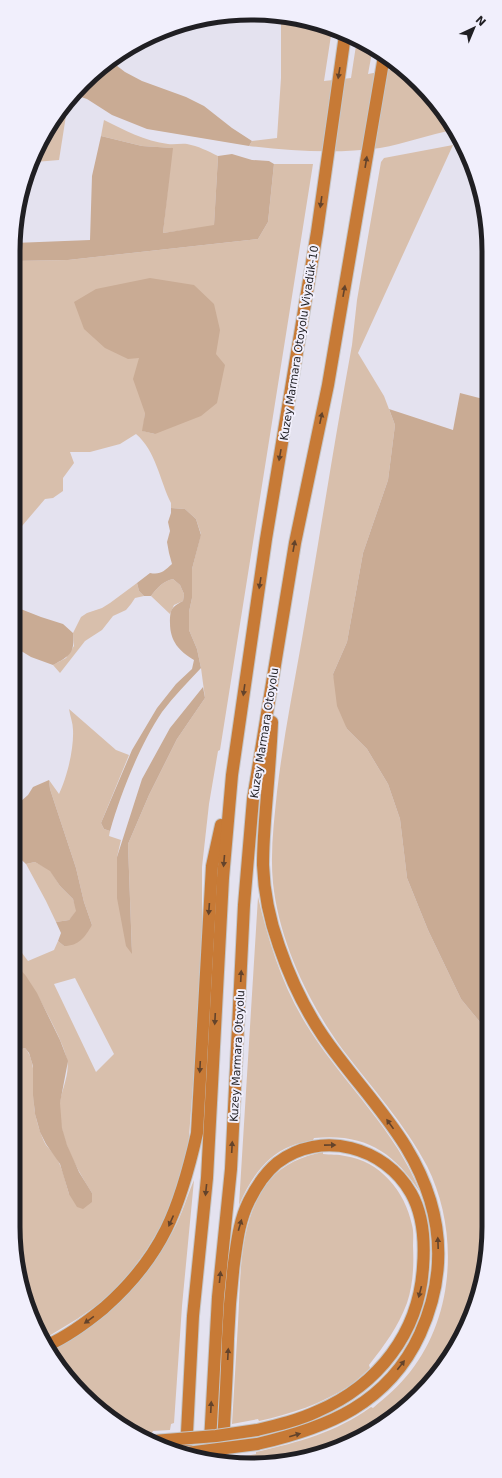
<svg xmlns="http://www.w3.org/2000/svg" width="502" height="1478" viewBox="0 0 502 1478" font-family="'DejaVu Sans',sans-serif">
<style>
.green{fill:#d8bfac;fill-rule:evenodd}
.forest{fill:#c9ab94}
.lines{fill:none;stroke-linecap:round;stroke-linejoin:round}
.highway-casing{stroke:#c5c5c6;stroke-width:14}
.highway{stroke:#c77a36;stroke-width:12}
.highway-bridge-casing{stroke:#c5c5c6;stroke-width:14;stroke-linecap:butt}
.highway-bridge{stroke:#c77a36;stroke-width:12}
.oneway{fill:#63432b}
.labels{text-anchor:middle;stroke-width:4;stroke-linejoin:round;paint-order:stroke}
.street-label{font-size:11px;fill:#201f23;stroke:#f1effc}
.rim{fill:none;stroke:#201f23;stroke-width:5}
</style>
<rect width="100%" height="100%" fill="#e4e2ef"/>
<g class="green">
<path d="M281 19 312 21 332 29 324 81 351 78 357 39 373 47 368 74 394 69 395 65 430 94 454 130C429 134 405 144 380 148 336 154 293 151 249 146L252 141 277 138 281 78Z"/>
<path d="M66 103H68L59 160 35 162 62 106Z"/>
<path d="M104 120C124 130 145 141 168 144 174 145 181 143 187 144 198 146 208 151 218 156L214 226 163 233 172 148 142 146 101 136Z"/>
<path d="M453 145 358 353 384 396 395 425 388 480 363 553 347 642 333 674 347 729 367 749 388 784 400 819 407 878 428 930 461 999 489 1033V1057L483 1062 489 1071V1227L481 1288 449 1359 383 1425 312 1457 231 1462V1459L256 1454V1452C299 1442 335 1433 371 1407L373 1408C386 1397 399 1386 410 1372 455 1315 459 1230 427 1166 405 1124 372 1088 343 1050 309 1004 279 941 273 883 270 852 274 822 277 792 283 740 293 690 302 639 319 541 334 443 352 345L357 300 381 162 384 158Z"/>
<path d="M274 164H313L220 750 218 751 209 804 202 867V935L195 1059 188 1149 172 1202 161 1226 147 1249 132 1270 113 1291 96 1306 77 1319 44 1339 31 1318 13 1227V1052L25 1048C39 1064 31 1093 35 1113 37 1123 41 1136 46 1145 51 1151 57 1157 60 1165 64 1174 66 1185 69 1194L92 1193C75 1166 57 1135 60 1102 62 1089 70 1073 67 1060 64 1047 58 1035 52 1023 41 1001 30 980 13 961V941L28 961 54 950 58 941 64 946 92 925 84 902 76 868 50 789 49 780 59 794C67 777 74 749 73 730 73 723 70 716 69 709L116 750 129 755 101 823 104 829 110 831 109 836 121 840 117 857 132 953 128 844 149 795 177 739 205 698 201 668 197 649 189 630V612L192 598V569L201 534 196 519 185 509 171 508V503C160 481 156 451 136 434L120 444 90 452H70L74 463 63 478V491L53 498 45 499 22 526 13 519V383L20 381 13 356V261L68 260 258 239 268 222ZM145 413 155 434 143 431ZM75 978 114 1054 96 1072 54 984Z"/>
<path d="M173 579 180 585 184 594 183 601 174 605 170 614 151 596C157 588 163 581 173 579Z"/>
<path d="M137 583 139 591 144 596 135 598 131 604 126 610 113 616 102 630 85 641 60 673 53 665 66 658 74 646 73 633 81 617 87 613 102 608 110 603Z"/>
<path d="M35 862 50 870 60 886 73 899 77 911 69 920 56 922 46 901 26 864Z"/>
<path d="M258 897C269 944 284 991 311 1032 346 1086 396 1131 420 1192 393 1151 364 1133 314 1138L313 1140C306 1142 298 1143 291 1146 265 1156 250 1180 239 1205Z"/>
<path d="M323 1152V1154C330 1155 338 1154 345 1156 380 1161 405 1191 412 1225 414 1232 413 1239 413 1246 414 1266 413 1285 407 1303 398 1327 384 1346 369 1365L370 1368C363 1374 356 1381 349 1386 321 1404 291 1414 259 1421L258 1419 232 1424C234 1391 236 1357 238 1323 241 1275 238 1219 270 1180 283 1164 303 1156 323 1152Z"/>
<path d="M194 1180 182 1306 174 1423 171 1424 170 1430 153 1431 152 1433H136L72 1384 51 1350C105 1323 144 1284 173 1231 182 1215 187 1196 194 1180Z"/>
</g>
<g class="forest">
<path d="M112 62 125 72 142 81 186 97 204 106 232 128 252 141 249 146 147 129 112 115 87 99 75 95Z"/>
<path d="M101 136 142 146 173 148 163 233 214 225 218 156 232 154 252 160 269 161 274 164 268 222 258 239 68 260 13 261 14 243 90 240 92 176Z"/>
<path d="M150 278 194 285 214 304 220 330 216 354 225 365 217 403 201 416 155 434 142 431 145 413 133 379 139 358 128 359 105 348 84 329 74 302 96 289Z"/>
<path d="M460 393 487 400 489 1033 461 999 428 930 407 878 400 819 388 784 367 749 347 729 337 706 333 674 347 642 363 553 388 480 395 425 389 409 453 430Z"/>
<path d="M171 508 185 509 196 519 201 535 192 569V598L189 612V630L197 649 201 668C188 682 174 696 162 712 140 745 121 792 110 831L104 829 101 823 132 750 157 708 176 684 192 669 194 660C179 651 170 641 170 623 170 610 171 607 183 601L184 594 180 585 173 579C163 581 157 588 151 596H144L139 591 137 583 150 573C161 575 164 571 172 564L169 553 167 542 170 531 168 522 171 513Z"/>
<path d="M13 606 41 617 63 624 73 633C75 653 70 656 53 665L31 657 13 646Z"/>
<path d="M203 687 205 698 177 739 149 795 128 844 132 954 126 946 117 898V857L142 779 170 728Z"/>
<path d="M49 780 50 789 76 868 84 902 92 925C85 937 79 946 64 946L58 941 61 933 56 922 69 920 76 911 73 899 60 886 50 871 35 862 26 864 13 852V808L28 795 33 787Z"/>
<path d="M13 961 26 976 37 993 60 1040 68 1061 60 1103 62 1128 67 1145 79 1172 92 1193V1202L83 1209 77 1207 69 1194 60 1164 46 1144 40 1132 35 1114 33 1095V1066L29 1053 25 1048 13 1052Z"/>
</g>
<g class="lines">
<defs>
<g id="highway">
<path d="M48 1345C68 1336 87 1322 104 1308 163 1256 180 1208 197 1133L212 866 221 825"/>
<path d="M257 1444C327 1428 388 1404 420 1334 449 1270 443 1208 406 1147 382 1108 349 1074 323 1036 304 1008 290 978 279 946 270 921 264 892 263 865 263 842 265 819 267 795 269 771 271 746 272 722"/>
<path d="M186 1452 193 1316 207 1178 223 878 232 775 266 539 317 232 345 35"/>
<path d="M209 1460 218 1297 231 1169 244 905 253 799 295 543 328 385 384 56"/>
<path d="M222 1463C224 1422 227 1380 228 1339 229 1313 231 1288 234 1263 237 1242 239 1221 249 1201 256 1187 265 1173 277 1163 321 1129 385 1147 411 1193 424 1216 425 1242 423 1267 419 1333 378 1385 318 1411 299 1420 278 1425 257 1430"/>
</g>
</defs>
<use href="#highway" class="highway-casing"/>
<use href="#highway" class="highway"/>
<defs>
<g id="highway-bridge">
<path d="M153 1441 216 1436 257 1430"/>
<path d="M187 1453 257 1444"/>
</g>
</defs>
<use href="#highway-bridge" class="highway-bridge-casing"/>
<use href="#highway-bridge" class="highway-bridge"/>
</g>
<defs><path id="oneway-solid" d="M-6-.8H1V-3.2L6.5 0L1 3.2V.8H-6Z"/></defs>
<g class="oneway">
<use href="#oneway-solid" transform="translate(339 73) rotate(99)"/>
<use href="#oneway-solid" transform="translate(366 162) rotate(-81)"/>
<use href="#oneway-solid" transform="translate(321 202) rotate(98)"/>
<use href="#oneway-solid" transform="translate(344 291) rotate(-80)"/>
<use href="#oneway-solid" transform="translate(321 418) rotate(-78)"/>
<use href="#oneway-solid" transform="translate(280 455) rotate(100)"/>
<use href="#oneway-solid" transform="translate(294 546) rotate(-80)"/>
<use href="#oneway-solid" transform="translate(260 583) rotate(99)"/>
<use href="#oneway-solid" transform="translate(244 690) rotate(98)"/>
<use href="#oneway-solid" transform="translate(224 861) rotate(95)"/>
<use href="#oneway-solid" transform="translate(209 909) rotate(94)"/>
<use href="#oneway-solid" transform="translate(241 976) rotate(-87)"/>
<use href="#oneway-solid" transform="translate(215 1019) rotate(93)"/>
<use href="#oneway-solid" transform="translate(200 1067) rotate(93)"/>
<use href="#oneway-solid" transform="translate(390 1124) rotate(-126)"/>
<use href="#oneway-solid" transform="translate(330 1145) rotate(-1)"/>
<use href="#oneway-solid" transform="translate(232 1147) rotate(-87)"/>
<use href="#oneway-solid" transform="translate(206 1190) rotate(96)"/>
<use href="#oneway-solid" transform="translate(171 1221) rotate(114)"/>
<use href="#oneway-solid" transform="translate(240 1225) rotate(-74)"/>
<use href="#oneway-solid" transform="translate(438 1243) rotate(-92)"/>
<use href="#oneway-solid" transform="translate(220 1277) rotate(-84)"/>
<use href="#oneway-solid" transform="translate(420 1292) rotate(104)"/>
<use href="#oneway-solid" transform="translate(89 1320) rotate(144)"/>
<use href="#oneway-solid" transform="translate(228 1354) rotate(-87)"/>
<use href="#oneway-solid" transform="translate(401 1365) rotate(-52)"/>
<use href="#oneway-solid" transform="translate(211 1407) rotate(-87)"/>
<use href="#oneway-solid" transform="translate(295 1435) rotate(-16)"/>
</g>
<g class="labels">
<g class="street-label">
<text transform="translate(299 343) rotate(-81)" y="4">Kuzey Marmara Otoyolu Viyadük-10</text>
<text transform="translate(264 733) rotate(-81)" y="4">Kuzey Marmara Otoyolu</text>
<text transform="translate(237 1056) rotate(-87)" y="4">Kuzey Marmara Otoyolu</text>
</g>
</g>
<path d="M0 0H502V1478H0ZM251 20H251A231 231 0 0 1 482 251V1227A231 231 0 0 1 251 1458H251A231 231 0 0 1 20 1227V251A231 231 0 0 1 251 20Z" fill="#f1effc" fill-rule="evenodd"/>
<path class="rim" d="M251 20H251A231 231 0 0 1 482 251V1227A231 231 0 0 1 251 1458H251A231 231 0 0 1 20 1227V251A231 231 0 0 1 251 20Z"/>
<g transform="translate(474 28) rotate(44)" stroke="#f1effc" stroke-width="3" paint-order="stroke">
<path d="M0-3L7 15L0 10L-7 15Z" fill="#201f23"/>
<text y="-6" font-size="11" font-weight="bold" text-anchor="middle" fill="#201f23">N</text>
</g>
</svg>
